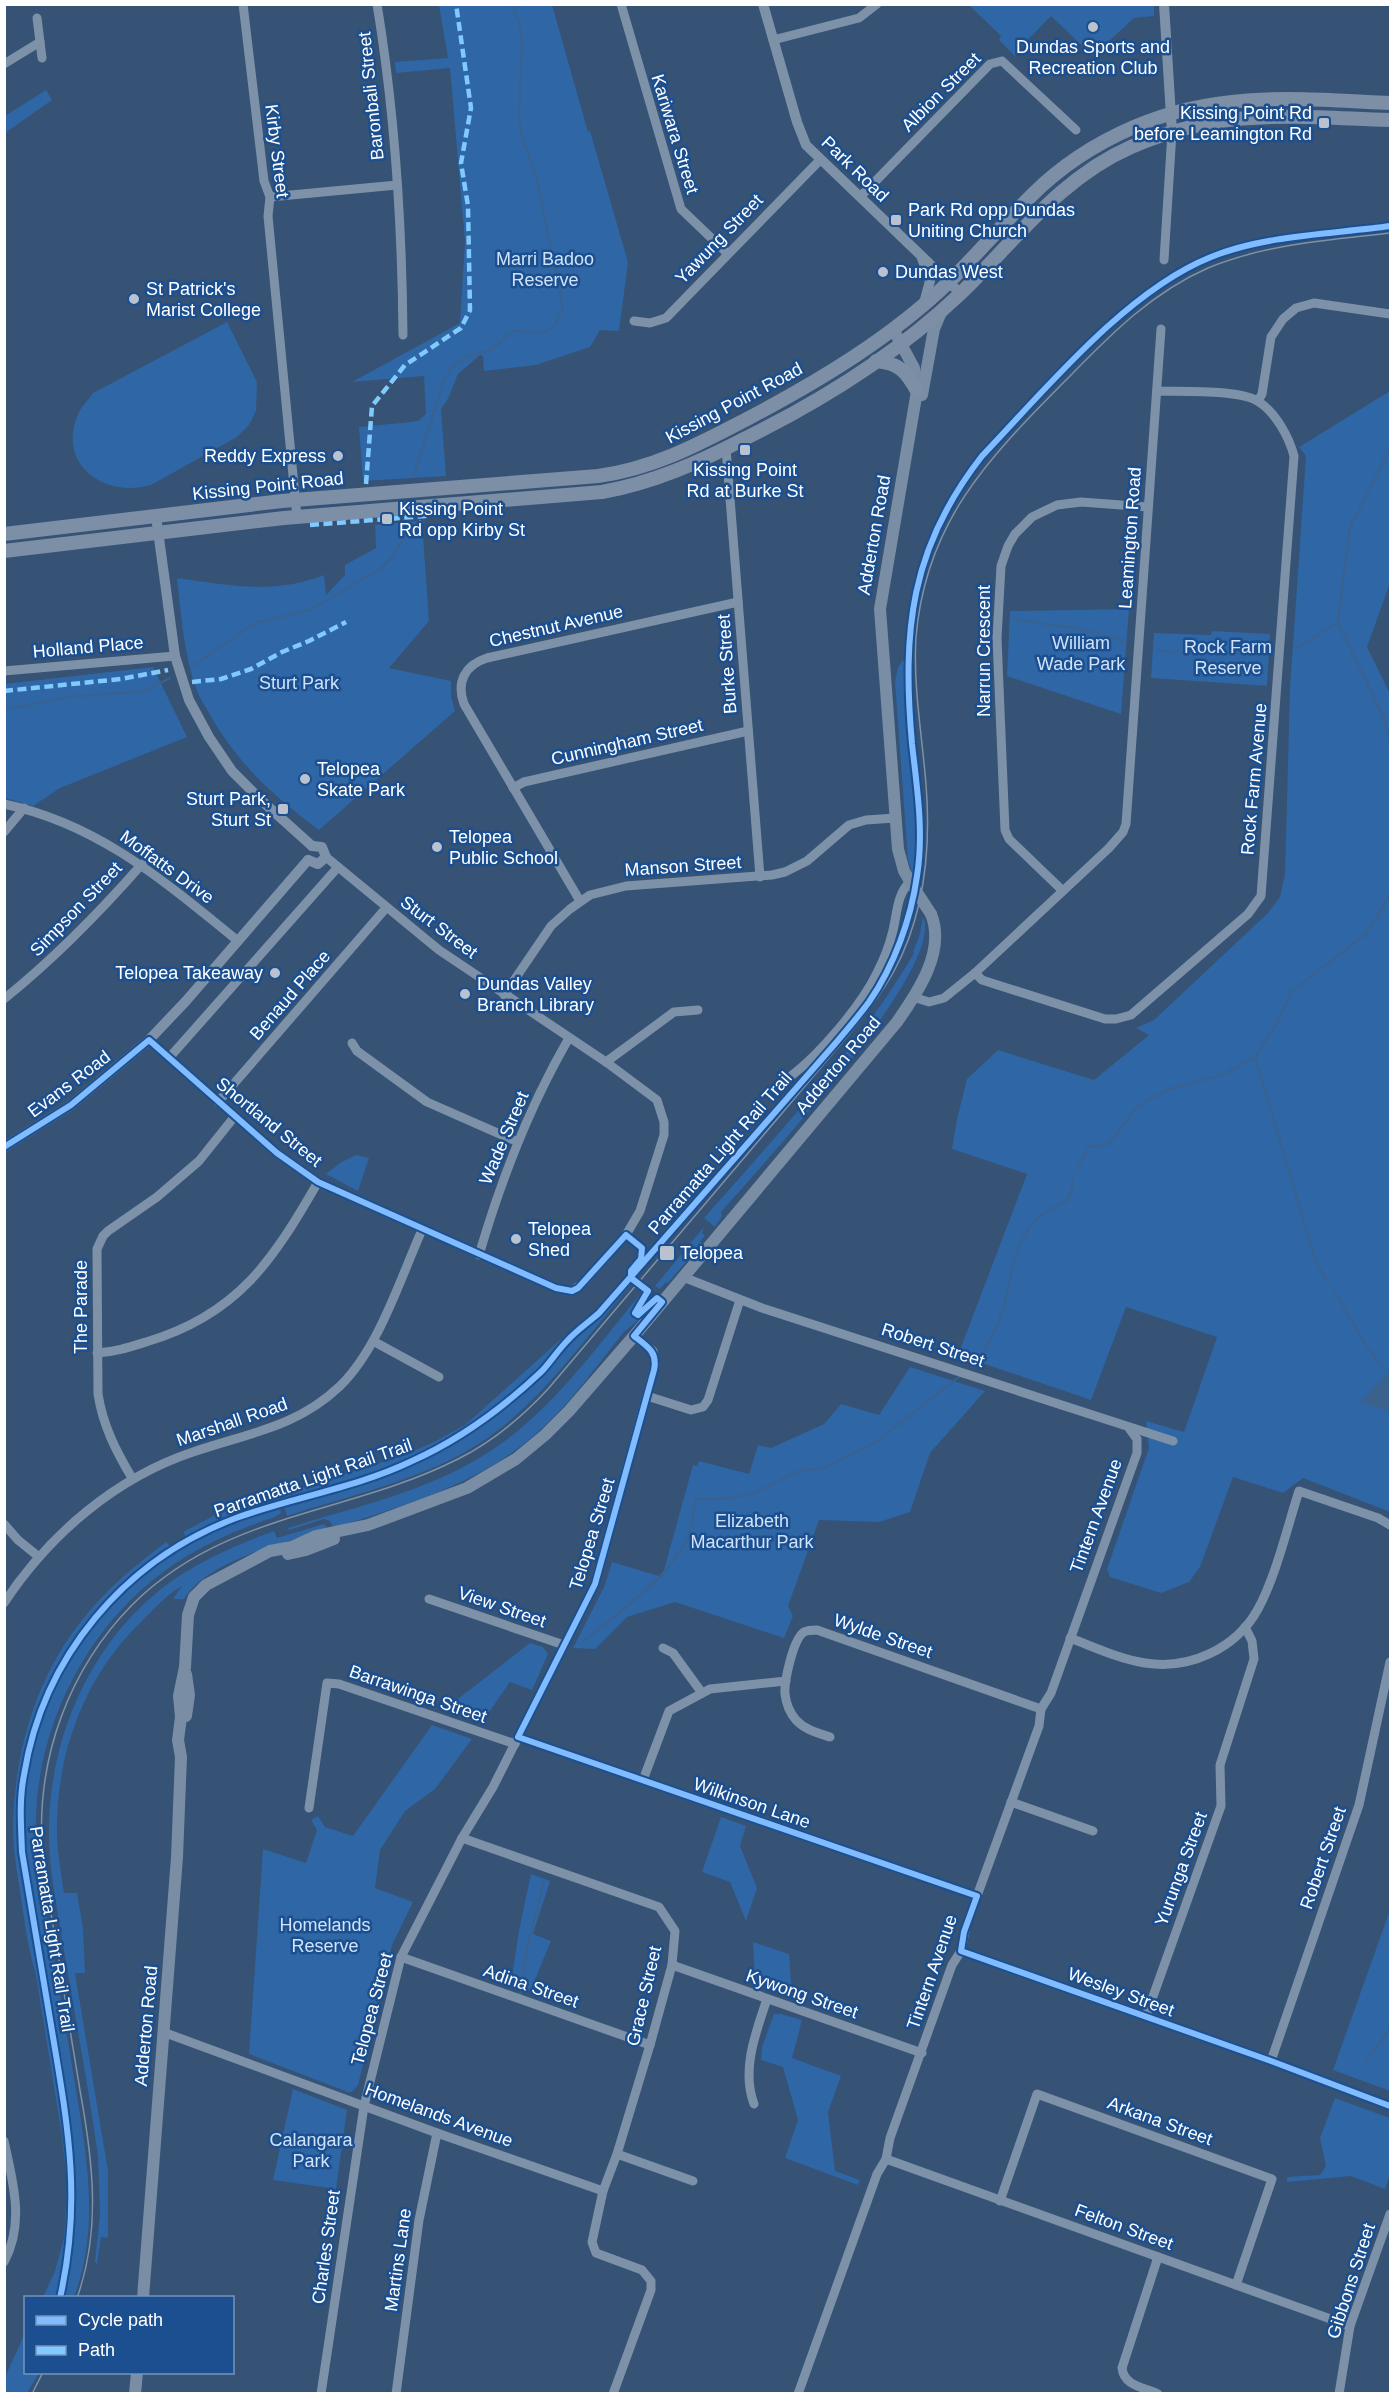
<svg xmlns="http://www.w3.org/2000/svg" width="1395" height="2398" viewBox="0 0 1395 2398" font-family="Arial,sans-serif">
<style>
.green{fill:#2f66a5}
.water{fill:#3b618d}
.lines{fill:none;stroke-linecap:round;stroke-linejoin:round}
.stream{stroke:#3b618d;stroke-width:2}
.minor{stroke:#7d92a8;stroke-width:9}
.tertiary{stroke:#7d92a8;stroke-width:10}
.secondary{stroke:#798da4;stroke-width:12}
.primary{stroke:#7d8ea7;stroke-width:14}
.tram{stroke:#7e92a7;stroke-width:1.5}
.secondary-bridge{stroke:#798da4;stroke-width:12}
.quiet{stroke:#80caff;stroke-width:4.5;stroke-dasharray:9 4.5;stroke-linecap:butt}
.cycleway-casing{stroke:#1b4f8f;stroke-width:10}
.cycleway{stroke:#80bcff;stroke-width:6}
.poi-dot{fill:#b9c2ce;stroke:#1b4f8f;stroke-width:2}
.labels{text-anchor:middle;stroke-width:5;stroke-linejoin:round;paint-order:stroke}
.poi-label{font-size:18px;fill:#fff;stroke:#1b4f8f;text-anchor:start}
.street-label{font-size:18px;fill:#fff;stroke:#1b4f8f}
.park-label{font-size:18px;fill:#cfe3fa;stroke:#1b4f8f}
</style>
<rect width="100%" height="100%" fill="#365274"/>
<g class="green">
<path d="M439 5H552L588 132 590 131 628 262 619 331 600 330 590 347 536 365 484 371 483 356 480 355 458 374 448 399 441 409 446 476 363 481 359 427 411 422 418 421 426 414 424 376 352 382 460 323 465 241 450 68 396 73 395 62 448 58Z"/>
<path d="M969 5H1154V16L1134 18 1093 56 1051 16 1015 53 1016 57 999 40 1001 36Z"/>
<path d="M46 90 52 100 5 133V116Z"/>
<path d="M227 322 257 382 256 411 249 425 237 437 151 485C103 499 55 463 79 412 82 406 89 399 93 393Z"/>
<path d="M1390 391V583L1367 647 1390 694V1512L1303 1478 1283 1493 1233 1477 1200 1567 1189 1582 1161 1593 1110 1577 1107 1569 1149 1448 1146 1421 1184 1432 1217 1337 1126 1307 1091 1400 958 1355 1027 1174 952 1149 957 1119 967 1079 998 1050 1094 1080 1149 1035 1136 1028 1154 1020 1268 913 1280 897 1285 874 1290 688 1306 456 1299 447Z"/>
<path d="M422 521 429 621 389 668 451 681V696L455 711 319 830C273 796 239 765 210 715 206 707 200 699 197 691 184 655 181 616 177 578 229 585 273 595 324 575L326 595 345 575V565L376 548 375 525Z"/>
<path d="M1129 609 1121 714 1007 676 1010 611Z"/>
<path d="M1212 631 1270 634 1267 686 1151 678 1154 633 1211 635Z"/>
<path d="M903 660 906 661C902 730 923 799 914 868L921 869 920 884 913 876 908 860 895 682 898 667Z"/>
<path d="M153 667 187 737 60 788 33 806 5 798 4 684Z"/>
<path d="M923 917C947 967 758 1169 721 1212L722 1216 715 1227 704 1218C778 1134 860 1046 914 953L913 952 920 934Z"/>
<path d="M356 1155 369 1158 358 1191 326 1174 340 1163Z"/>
<path d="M704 1227 702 1233 705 1236 700 1241 702 1243 668 1283 666 1282 660 1289 655 1286Z"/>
<path d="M630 1283 632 1284C585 1338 540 1404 480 1443 423 1480 351 1495 287 1516L284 1507 280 1508 281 1513 275 1517C236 1530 199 1546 166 1570 88 1626 38 1723 36 1819 35 1855 43 1891 49 1927 57 1977 66 2028 74 2078 86 2150 101 2227 74 2297H43L55 2271 64 2238 67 2183 62 2136 36 1975C29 1951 25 1928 22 1904 18 1878 13 1852 13 1827 14 1754 36 1676 83 1619 107 1588 136 1565 166 1542L171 1547 186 1537 183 1532 217 1514 399 1457 432 1443 465 1425 587 1316 595 1321Z"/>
<path d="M642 1292 643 1296 633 1314 637 1317 650 1307 635 1323 624 1332C597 1365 571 1403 538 1432 480 1484 406 1505 333 1528L330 1521 324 1519 289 1530 288 1528C354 1507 425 1492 484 1455 548 1416 595 1349 642 1292Z"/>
<path d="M910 1367 985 1391 930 1453 910 1512 879 1522 819 1520 788 1606 793 1616 784 1638 675 1602 627 1617 595 1649 573 1648 605 1585 612 1562 662 1577 693 1465 697 1466 699 1461 749 1474 758 1445 771 1448 824 1424 841 1404 879 1415Z"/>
<path d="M324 1524 328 1529C285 1543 209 1559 184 1599H173L182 1586C166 1595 154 1609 141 1622 85 1676 57 1751 57 1829 57 1850 61 1872 64 1893H77L83 1928 85 1973H75L108 2171V2238L101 2237 97 2264 95 2262 100 2214 98 2156C88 2085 75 2015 63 1945 58 1911 50 1876 49 1841 46 1741 91 1636 176 1578 207 1558 240 1543 274 1531L277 1538Z"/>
<path d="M530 1643 543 1647 548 1654 532 1690 510 1682 483 1721 445 1709Z"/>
<path d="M432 1725 472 1739 435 1789 405 1811 380 1850 375 1888 413 1902 392 1945 358 2085 352 2092H348L249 2054 263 1849 306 1863 317 1830 311 1820 318 1816 325 1827 353 1836Z"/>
<path d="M721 1817 746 1826 740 1846 757 1888 746 1921 730 1882 702 1872Z"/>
<path d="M531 1874 550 1881 533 1934 551 1941 530 1991 511 1984 519 1930Z"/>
<path d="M1390 1910V2091L1333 2070Z"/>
<path d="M753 1942 789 1954 792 1996 755 1984Z"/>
<path d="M774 2014H781L802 2020 792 2058 841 2076 828 2112 835 2171 860 2180 858 2185 785 2158 798 2120 783 2067 761 2060 762 2047Z"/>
<path d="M293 2089 347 2110 336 2189 273 2180Z"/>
<path d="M1335 2098 1390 2118V2174L1385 2189 1351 2176 1287 2182V2177L1320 2175 1326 2166 1320 2138Z"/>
<path d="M25 2333 26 2372 39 2373 27 2393H5V2377Z"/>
</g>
<path class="water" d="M1390 1371V1411L1360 1402Z"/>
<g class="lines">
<g class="stream">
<path d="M1390 449 1350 527 1338 622 1384 719 1390 740"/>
<path d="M414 475 445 378 454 365 467 357 493 349 513 331 547 332 555 325 563 308 537 180 521 133 519 116 522 44 521 30 512 4"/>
<path d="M1013 619 1080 629 1124 641"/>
<path d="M1296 648 1337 623"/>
<path d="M1158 651 1266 654"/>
<path d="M193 666 255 623 310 610 380 569 392 557 406 534 410 522"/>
<path d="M4 710 68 697 145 691 170 678"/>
<path d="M1255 1057 1316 1262 1329 1284"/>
<path d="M1077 1170 1088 1147 1109 1144 1137 1107 1166 1090 1224 1074 1255 1057 1278 1022 1291 992 1366 934 1390 895"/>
<path d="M1334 1291 1367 1347 1383 1367"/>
<path d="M972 1367C986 1349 998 1328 1004 1306 1016 1261 1014 1221 1066 1202L1071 1192 1073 1178"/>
<path d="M584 1641C621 1610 663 1583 687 1540 693 1529 692 1512 696 1499H723L752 1494 799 1471 823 1468 876 1442 960 1376"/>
<path d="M520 1995 527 1949 544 1881"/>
<path d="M1366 2061 1390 2029"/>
</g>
<g class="minor">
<path d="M243 4 264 181 270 197 268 216 297 517"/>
<path d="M377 4C395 113 402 224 403 335"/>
<path d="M621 4 681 209 728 254"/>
<path d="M37 18 40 42"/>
<path d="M773 40 859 18 877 4"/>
<path d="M4 64 40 42 42 58"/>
<path d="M270 197 397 185"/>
<path d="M860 197 990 64 1002 61 1076 130"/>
<path d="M1164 260 1172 132"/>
<path d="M634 321 650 323 666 318 820 160"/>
<path d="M1258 401 1262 394 1271 337 1283 319 1296 308 1314 303 1390 314"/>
<path d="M726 448 760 877"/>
<path d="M4 671 175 656"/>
<path d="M513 788 524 782 748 731"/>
<path d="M4 804C99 824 165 882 238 941"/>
<path d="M4 832 24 808"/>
<path d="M1063 891 1009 839 1005 830 997 638 1001 566 1008 546 1015 534 1032 517 1057 505 1081 502 1148 507"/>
<path d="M580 901 464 704C456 682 465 665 487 658L738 602"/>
<path d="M975 973 982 980 1105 1019H1116L1131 1015 1248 914 1261 896 1294 456C1289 437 1276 413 1259 402 1240 389 1181 392 1157 391"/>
<path d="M504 995 551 926 570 909 590 895 626 886 772 875 785 872 807 861 849 825 866 820 895 818"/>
<path d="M913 997 929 1002 944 998 975 973 1109 848 1123 832 1126 824 1161 329"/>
<path d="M4 999C55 958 99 913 142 864"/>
<path d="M149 1040 277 1153 318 1182 556 1288 572 1291 583 1283 626 1235 640 1211 664 1135V1122L657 1100 606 1062 439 950 326 857"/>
<path d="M352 1043 357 1051 427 1102 518 1142"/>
<path d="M169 1058 338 867"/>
<path d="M606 1062 674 1012 698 1010"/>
<path d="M791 1076C820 1054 861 1006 877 973 883 961 889 947 892 934 897 918 896 894 910 882"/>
<path d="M218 1102 386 908"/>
<path d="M479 1255C501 1180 530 1105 569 1038"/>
<path d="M683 1277 762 1308 1173 1441"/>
<path d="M373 1341 439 1377"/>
<path d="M97 1353C115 1352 130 1347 146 1342 238 1315 273 1260 318 1182"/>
<path d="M647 1396 691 1410 703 1407 708 1400 740 1300"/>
<path d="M132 1478C116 1451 103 1426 98 1394L97 1249 103 1236 108 1231 157 1197 199 1161 235 1116"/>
<path d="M4 1524 18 1540 39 1557"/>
<path d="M429 1599 564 1645"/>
<path d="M4 1603C49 1535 115 1478 193 1452 248 1433 296 1428 340 1386 379 1348 400 1279 422 1230"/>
<path d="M1070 1638C1094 1647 1119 1659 1145 1663 1189 1670 1236 1649 1258 1609 1276 1576 1287 1528 1299 1491L1378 1518 1390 1525"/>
<path d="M663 1648 673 1653 702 1693"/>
<path d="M518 1737 977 1896"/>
<path d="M830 1737C818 1733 805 1730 796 1720 790 1713 786 1703 785 1694 784 1682 793 1639 804 1632 808 1630 813 1630 817 1630L1041 1709"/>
<path d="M643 1780 669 1711 710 1689 786 1681"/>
<path d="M1011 1802 1093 1831"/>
<path d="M309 1808 327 1683 339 1684 515 1744"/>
<path d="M462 1838 659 1907 675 1931 672 1965 650 2045 617 2154 603 2191 592 2242 596 2253 642 2270 651 2281V2290L613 2394"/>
<path d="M961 1951 1271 2061 1390 2106"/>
<path d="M401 1957 650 2045"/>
<path d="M672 1965 922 2053"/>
<path d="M1146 2016 1221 1806 1220 1765 1254 1659 1252 1641 1245 1627"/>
<path d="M163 2032 437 2133 603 2191"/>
<path d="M1271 2061 1359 1805 1390 1662"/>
<path d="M754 2104C741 2070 756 2032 767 1999"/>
<path d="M4 2141C13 2182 25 2223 4 2262"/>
<path d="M617 2154 693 2181"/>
<path d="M886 2159 1350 2326"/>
<path d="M1000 2201 1037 2094 1272 2179 1236 2285"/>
<path d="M321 2394 364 2106 401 1957 462 1838 493 1787 595 1584 655 1365 653 1351 634 1336"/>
<path d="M396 2394 419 2220 437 2133"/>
<path d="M798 2394 877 2174 886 2159 890 2138 952 1965 961 1951 966 1926 1039 1726 1041 1709 1051 1693 1137 1453V1439L1129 1428"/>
<path d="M1158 2394C1143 2387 1124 2386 1122 2368L1158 2257"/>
<path d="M1339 2394 1350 2326 1390 2214"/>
</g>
<g class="tertiary">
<path d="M763 4 797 122 806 145 960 293"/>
<path d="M1164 4 1172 132"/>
<path d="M922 258 930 281 924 303"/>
<path d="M156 516 175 656 189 700 209 737 232 771 262 801 312 846"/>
<path d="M308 860 318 864 326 857 322 847 312 846"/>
<path d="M4 1147 71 1105 149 1040 186 1001 308 860"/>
</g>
<g class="secondary">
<path d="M893 329 914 368 917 391 880 609 898 849 904 871 914 888"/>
<path d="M922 395 934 329 942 310"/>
<path d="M288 1554 306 1550 334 1539"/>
<path d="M186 1716 189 1695 186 1674"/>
<path d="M143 2298 177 1857 181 1757 178 1740 181 1717 179 1696 185 1667 188 1615 194 1597 206 1585 270 1551 292 1547 316 1536 368 1525 467 1488 516 1459 545 1435 569 1411 634 1336 897 1022C918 992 946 951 931 914"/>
<path d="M135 2394 137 2372"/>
</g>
<g class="primary">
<path d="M876 361C899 363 906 371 917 391"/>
<path d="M4 534 282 501 598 476C653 469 699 444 747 419 819 381 891 338 950 281 978 253 1004 223 1032 195 1060 167 1097 143 1134 127 1218 90 1302 99 1390 103"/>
<path d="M4 551 284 518 602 492C653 483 700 462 746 438 823 400 898 353 960 294 1015 241 1060 178 1131 147 1225 107 1293 117 1390 120"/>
</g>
<g class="tram">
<path d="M77 2298C101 2231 93 2163 81 2096 73 2048 65 2001 58 1953 52 1918 44 1882 42 1846 37 1757 69 1669 132 1605 225 1512 348 1515 458 1459 492 1442 522 1417 548 1389L850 1033C866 1013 882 993 894 971 925 914 931 847 926 784 922 735 913 686 916 637 926 518 993 454 1071 375 1112 333 1153 292 1208 268 1266 244 1329 240 1390 233"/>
<path d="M32 2394 43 2372"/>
</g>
<path class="secondary-bridge" d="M914 888 931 914"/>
<g class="quiet">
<path d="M366 484 372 406 405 365 461 328 470 310 468 206 461 163 471 108 456 4"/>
<path d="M310 525 425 516 419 525"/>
<path d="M192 682 221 679 251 669 282 652 309 641 346 622"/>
<path d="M4 691 121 679 168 670"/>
</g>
<defs>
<g id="cycleway">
<path d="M4 1147 71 1105 149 1040 277 1153 318 1182 556 1288 572 1291 578 1288 626 1235 642 1248 641 1259 631 1271V1278L648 1291 635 1313 638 1315 657 1298 662 1302 634 1336C647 1346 658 1352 654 1370L595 1584 518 1737 977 1896 964 1932 961 1951 1271 2061 1390 2106"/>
<path d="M60 2298C82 2201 68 2126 52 2031 42 1971 32 1912 22 1852 21 1826 19 1800 24 1775 43 1657 124 1560 236 1518 293 1497 356 1488 412 1461 461 1439 503 1408 542 1371 551 1361 559 1349 568 1340 577 1330 589 1322 599 1313L834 1045C846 1031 858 1017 869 1002 894 966 911 919 917 876 924 832 917 788 912 744 902 631 910 548 982 456 1045 390 1126 291 1211 257 1265 235 1333 234 1390 226"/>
</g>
</defs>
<use href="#cycleway" class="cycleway-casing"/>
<use href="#cycleway" class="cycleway"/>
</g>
<g class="poi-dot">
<circle cx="1093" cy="27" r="6"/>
<rect x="1318" y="117" width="12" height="12" rx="3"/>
<rect x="890" y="214" width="12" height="12" rx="3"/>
<circle cx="883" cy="272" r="6"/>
<circle cx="134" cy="299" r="6"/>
<rect x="739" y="444" width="12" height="12" rx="3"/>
<circle cx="338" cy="456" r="6"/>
<rect x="381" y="513" width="12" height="12" rx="3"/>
<circle cx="305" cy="779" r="6"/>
<rect x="277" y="803" width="12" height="12" rx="3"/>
<circle cx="437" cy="847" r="6"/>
<circle cx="275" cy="973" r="6"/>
<circle cx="465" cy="994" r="6"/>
<circle cx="516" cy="1239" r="6"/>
<rect x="659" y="1245" width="16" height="16" rx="3"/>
</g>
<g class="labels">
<g class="poi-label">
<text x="1093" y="53" text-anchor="middle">Dundas Sports and<tspan x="1093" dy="21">Recreation Club</tspan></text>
<text x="1312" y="119" text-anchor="end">Kissing Point Rd<tspan x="1312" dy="21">before Leamington Rd</tspan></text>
<text x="908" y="216">Park Rd opp Dundas<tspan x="908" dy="21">Uniting Church</tspan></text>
<text x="895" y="278">Dundas West</text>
<text x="146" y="295">St Patrick's<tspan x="146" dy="21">Marist College</tspan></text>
<text x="326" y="462" text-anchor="end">Reddy Express</text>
<text x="745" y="476" text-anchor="middle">Kissing Point<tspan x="745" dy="21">Rd at Burke St</tspan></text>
<text x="399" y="515">Kissing Point<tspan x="399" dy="21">Rd opp Kirby St</tspan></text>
<text x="317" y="775">Telopea<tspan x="317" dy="21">Skate Park</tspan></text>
<text x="271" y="805" text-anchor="end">Sturt Park,<tspan x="271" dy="21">Sturt St</tspan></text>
<text x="449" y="843">Telopea<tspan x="449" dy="21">Public School</tspan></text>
<text x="263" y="979" text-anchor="end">Telopea Takeaway</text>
<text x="477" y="990">Dundas Valley<tspan x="477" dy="21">Branch Library</tspan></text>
<text x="528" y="1235">Telopea<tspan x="528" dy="21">Shed</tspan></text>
<text x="680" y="1259">Telopea</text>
</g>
<g class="street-label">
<text transform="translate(941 92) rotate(-45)" y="6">Albion Street</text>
<text transform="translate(371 96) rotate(-96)" y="6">Baronbali Street</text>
<text transform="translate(675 134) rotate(73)" y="6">Kariwara Street</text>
<text transform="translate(277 151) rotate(83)" y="6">Kirby Street</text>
<text transform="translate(855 169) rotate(44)" y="6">Park Road</text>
<text transform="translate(719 239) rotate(-46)" y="6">Yawung Street</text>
<text transform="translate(734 403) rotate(-28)" y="6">Kissing Point Road</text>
<text transform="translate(268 486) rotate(-6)" y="6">Kissing Point Road</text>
<text transform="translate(874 535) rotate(-80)" y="6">Adderton Road</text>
<text transform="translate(1130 538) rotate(-86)" y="6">Leamington Road</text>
<text transform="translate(556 626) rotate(-13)" y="6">Chestnut Avenue</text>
<text transform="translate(88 647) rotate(-5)" y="6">Holland Place</text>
<text transform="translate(984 651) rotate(-90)" y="6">Narrun Crescent</text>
<text transform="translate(727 664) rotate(-94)" y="6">Burke Street</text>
<text transform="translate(627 742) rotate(-13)" y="6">Cunningham Street</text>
<text transform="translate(1254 779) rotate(-85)" y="6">Rock Farm Avenue</text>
<text transform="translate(683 866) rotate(-4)" y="6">Manson Street</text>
<text transform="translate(167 867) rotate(36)" y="6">Moffatts Drive</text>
<text transform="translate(76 909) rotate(-46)" y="6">Simpson Street</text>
<text transform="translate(439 927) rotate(37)" y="6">Sturt Street</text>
<text transform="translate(290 995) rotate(-49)" y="6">Benaud Place</text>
<text transform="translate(838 1065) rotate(-50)" y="6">Adderton Road</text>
<text transform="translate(69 1084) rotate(-37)" y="6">Evans Road</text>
<text transform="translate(269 1122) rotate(39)" y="6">Shortland Street</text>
<text transform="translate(504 1138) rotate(-67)" y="6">Wade Street</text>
<text transform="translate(720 1153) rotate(-49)" y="6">Parramatta Light Rail Trail</text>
<text transform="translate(81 1307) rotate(-90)" y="6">The Parade</text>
<text transform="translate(933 1345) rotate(18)" y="6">Robert Street</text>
<text transform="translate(232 1422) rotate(-19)" y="6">Marshall Road</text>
<text transform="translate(313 1478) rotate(-19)" y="6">Parramatta Light Rail Trail</text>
<text transform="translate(1096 1516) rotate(-70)" y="6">Tintern Avenue</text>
<text transform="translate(592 1534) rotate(-73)" y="6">Telopea Street</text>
<text transform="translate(502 1607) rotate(19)" y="6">View Street</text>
<text transform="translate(883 1636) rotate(19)" y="6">Wylde Street</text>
<text transform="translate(418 1694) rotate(19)" y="6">Barrawinga Street</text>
<text transform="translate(752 1803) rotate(19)" y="6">Wilkinson Lane</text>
<text transform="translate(1323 1858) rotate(-71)" y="6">Robert Street</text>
<text transform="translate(1181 1869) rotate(-70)" y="6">Yurunga Street</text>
<text transform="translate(52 1929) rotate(81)" y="6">Parramatta Light Rail Trail</text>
<text transform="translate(932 1972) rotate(-71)" y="6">Tintern Avenue</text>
<text transform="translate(531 1986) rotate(19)" y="6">Adina Street</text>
<text transform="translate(1121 1992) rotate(20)" y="6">Wesley Street</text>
<text transform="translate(802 1994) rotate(19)" y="6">Kywong Street</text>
<text transform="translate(644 1996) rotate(-77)" y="6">Grace Street</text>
<text transform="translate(372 2009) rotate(-75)" y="6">Telopea Street</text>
<text transform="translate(146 2026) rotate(-85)" y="6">Adderton Road</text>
<text transform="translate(439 2115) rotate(20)" y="6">Homelands Avenue</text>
<text transform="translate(1160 2121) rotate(20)" y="6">Arkana Street</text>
<text transform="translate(1124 2227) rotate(20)" y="6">Felton Street</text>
<text transform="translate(326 2247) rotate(-82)" y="6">Charles Street</text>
<text transform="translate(398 2260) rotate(-82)" y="6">Martins Lane</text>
<text transform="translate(1351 2281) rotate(-72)" y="6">Gibbons Street</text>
</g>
<g class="park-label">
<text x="545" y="265">Marri Badoo<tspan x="545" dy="21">Reserve</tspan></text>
<text x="1081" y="649">William<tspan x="1081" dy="21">Wade Park</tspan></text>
<text x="1228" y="653">Rock Farm<tspan x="1228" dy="21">Reserve</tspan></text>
<text x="299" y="689">Sturt Park</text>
<text x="752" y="1527">Elizabeth<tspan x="752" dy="21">Macarthur Park</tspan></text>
<text x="325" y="1931">Homelands<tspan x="325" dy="21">Reserve</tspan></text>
<text x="311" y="2146">Calangara<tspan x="311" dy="21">Park</tspan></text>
</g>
</g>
<rect width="1395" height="2398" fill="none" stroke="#ffffff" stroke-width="12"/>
<rect x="24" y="2296" width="210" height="78" fill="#1b4f8f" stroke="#7695bc" stroke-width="1.5"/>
<rect x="36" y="2316" width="30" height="9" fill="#80bcff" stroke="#7695bc" stroke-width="1.5"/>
<text x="78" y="2326" font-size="18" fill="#ffffff">Cycle path</text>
<rect x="36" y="2346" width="30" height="9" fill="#80caff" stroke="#7695bc" stroke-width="1.5"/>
<text x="78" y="2356" font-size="18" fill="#ffffff">Path</text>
</svg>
